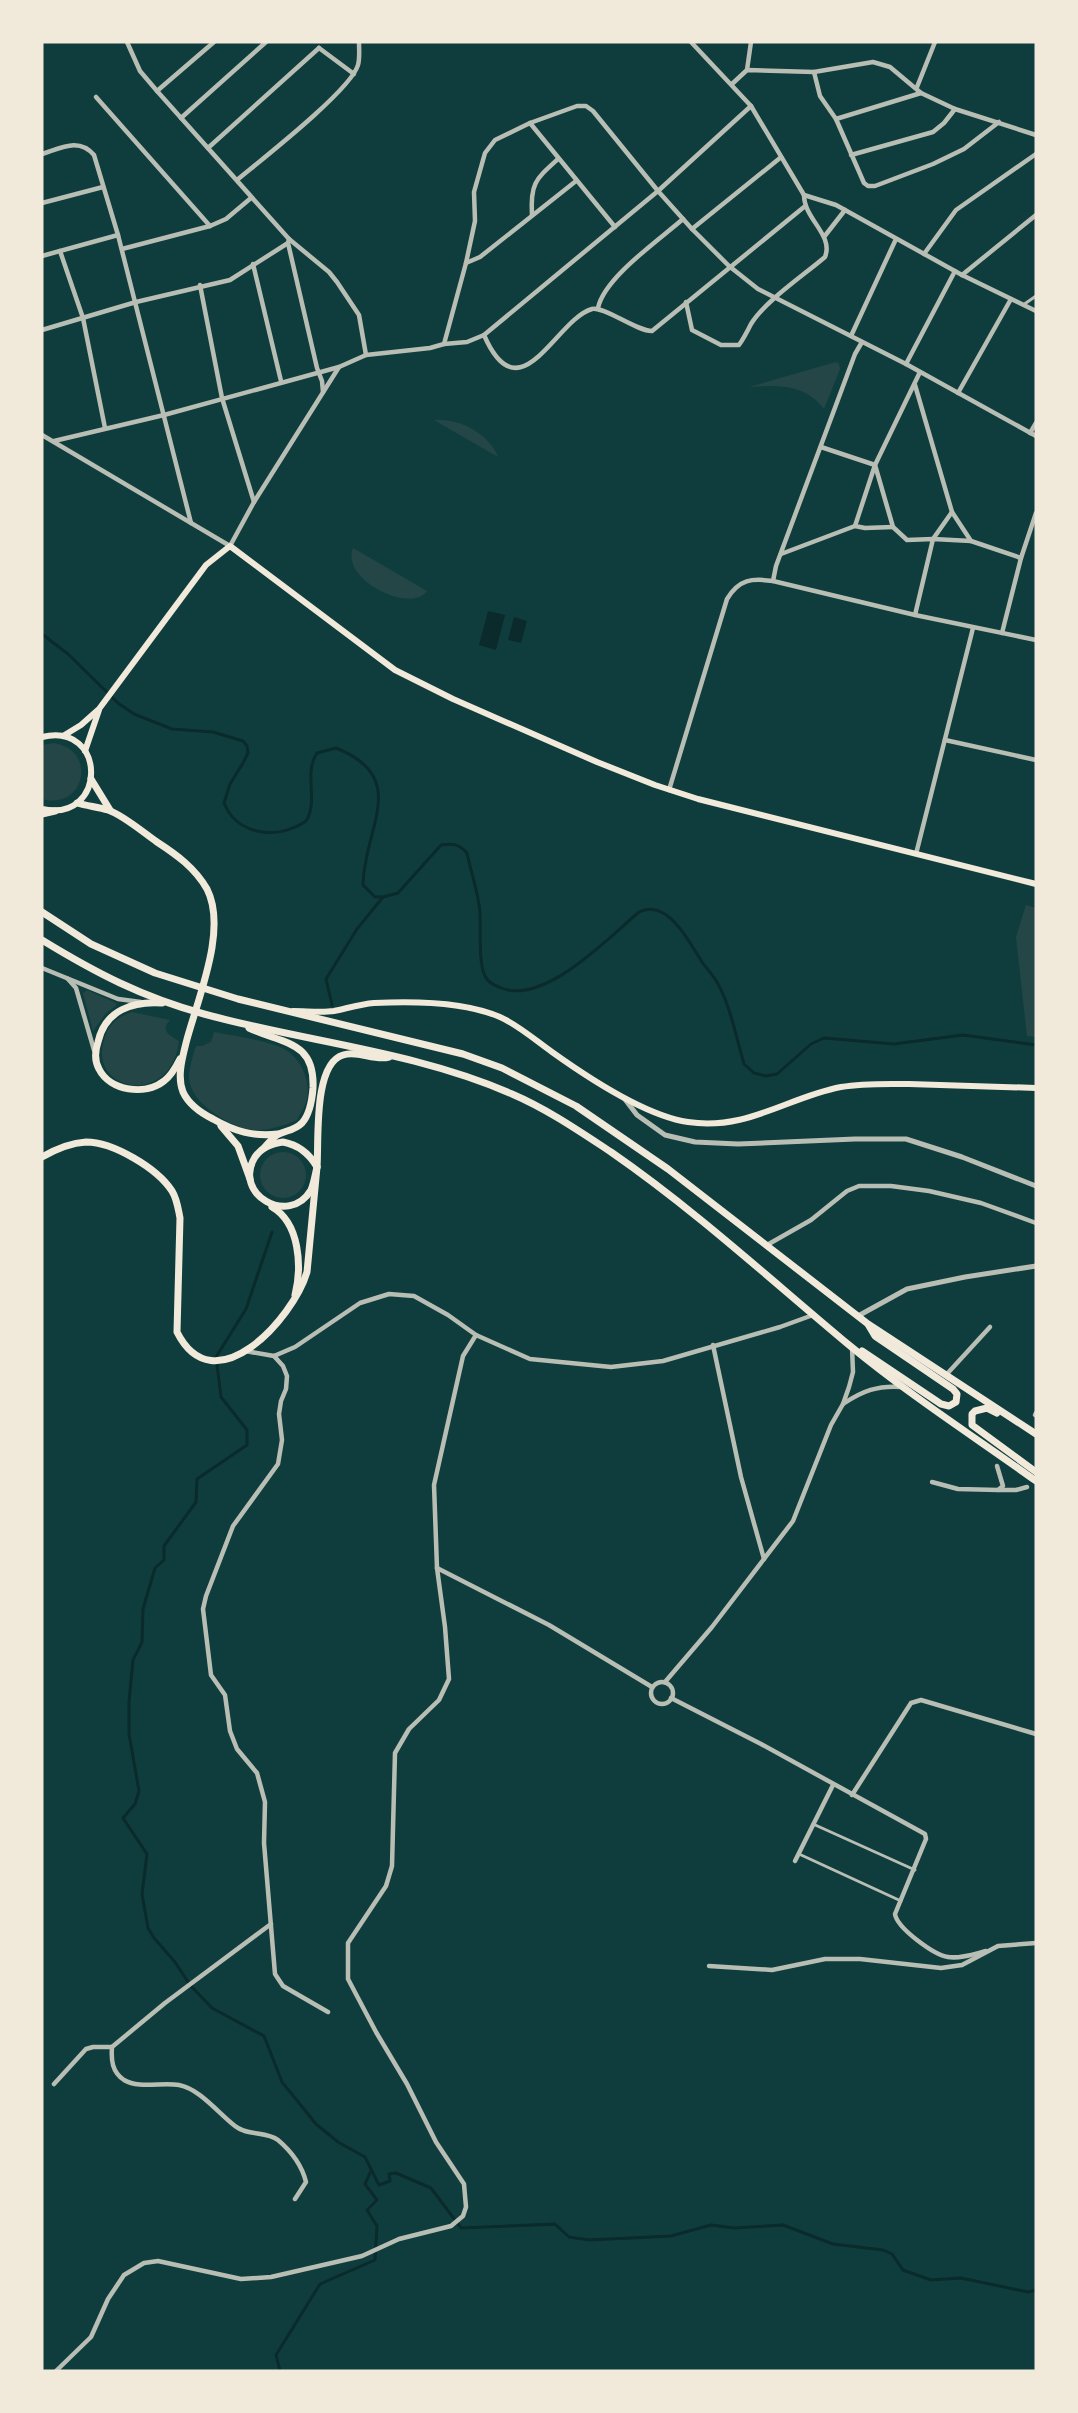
<svg xmlns="http://www.w3.org/2000/svg" width="1078" height="2413" viewBox="0 0 1078 2413" font-family="Barlow,sans-serif">
<style>
.green{fill:#244646}
.water{fill:#0a2a2b}
.lines{fill:none;stroke-linecap:round;stroke-linejoin:round}
.stream{stroke:#0a2a2b;stroke-width:3}
.pedestrian{stroke:#b8beb3;stroke-width:3}
.minor{stroke:#b8beb3;stroke-width:4.5}
.tertiary{stroke:#b8beb3;stroke-width:5}
.secondary{stroke:#f1e9da;stroke-width:6}
.primary{stroke:#f1e9da;stroke-width:7}
.trunk{stroke:#f1e9da;stroke-width:7}
</style>
<rect width="100%" height="100%" fill="#0f3d3e"/>
<g class="green">
<path d="M836 362 839 364 840 369 824 409C805 384 778 385 749 387Z"/>
<path d="M434 420C459 418 488 433 498 457Z"/>
<path d="M353 548 427 591C411 614 340 580 353 548Z"/>
<path d="M54 743C98 750 85 811 42 799V745Z"/>
<path d="M1026 905 1036 908V1037L1027 1036 1016 937Z"/>
<path d="M87 990 116 1003V1006L106 1013 93 1031 83 993Z"/>
<path d="M132 1012 170 1020C159 1031 171 1036 179 1041 171 1108 88 1092 104 1040 108 1025 117 1017 132 1012Z"/>
<path d="M214 1032C235 1036 258 1039 278 1046 299 1054 311 1078 307 1099 305 1107 300 1114 297 1120 282 1127 262 1132 246 1129 225 1123 190 1102 189 1078 189 1068 193 1055 196 1046H202L211 1042Z"/>
<circle cx="283" cy="1175" r="23"/>
</g>
<g class="water">
<path d="M488 611 505 615 496 650 479 645Z"/>
<path d="M514 617 527 621 521 643 508 640Z"/>
</g>
<g class="lines">
<g class="stream">
<path d="M42 634 68 654 118 703 134 714 172 729 213 732 243 741 247 746 248 753 243 763 230 784 224 803C237 836 279 840 306 821 319 801 303 774 317 753L336 748C411 778 364 827 363 885L375 897H383L398 893 441 845C453 843 459 844 467 853 471 872 478 892 480 912 481 929 478 961 485 976 488 982 493 985 499 987 542 1008 608 938 639 912 668 898 689 942 702 962 707 969 714 976 718 984 730 1005 737 1040 744 1064L754 1073 766 1076 777 1074 811 1044 824 1038 894 1044 963 1035 1036 1045"/>
<path d="M332 1005 326 979 357 929 383 897"/>
<path d="M272 1232 246 1309 216 1357 221 1397 247 1430V1445L197 1479 196 1502 164 1546V1560L155 1568 143 1609 142 1642 133 1660 129 1702V1734L139 1791 135 1804 123 1818 147 1854 142 1894 148 1928 154 1938 175 1962 190 1985 212 2008 264 2036 282 2082 316 2124 338 2142 365 2157 379 2185 390 2181 389 2174 396 2173 431 2188 461 2228 555 2224 569 2237 589 2240 671 2236 711 2225 734 2228 783 2225 833 2244 883 2250 892 2254 903 2270 931 2280 961 2278 1028 2292 1036 2290"/>
<path d="M280 2371 276 2355 320 2284 375 2260 377 2226 367 2210 377 2200 365 2184 371 2171"/>
</g>
<g class="pedestrian">
<path d="M1023 305 1036 296"/>
<path d="M813 1824 915 1870"/>
<path d="M799 1854 901 1901"/>
</g>
<g class="minor">
<path d="M127 42 140 71 157 91 289 239 329 272 337 282 359 315 366 355"/>
<path d="M319 48 354 74"/>
<path d="M747 70 751 42"/>
<path d="M814 72 820 96 836 119 864 183 868 186H875L933 164 964 149 999 122"/>
<path d="M732 84 747 70 814 72 873 62 890 67 921 93 955 109 1036 135"/>
<path d="M917 87 935 42"/>
<path d="M157 91 214 42"/>
<path d="M96 97 210 226"/>
<path d="M181 118 266 42"/>
<path d="M836 119 921 93"/>
<path d="M530 123 615 227"/>
<path d="M208 148 319 48"/>
<path d="M42 154C61 148 79 137 94 155L118 235 191 523"/>
<path d="M851 155 933 132 944 123 955 109"/>
<path d="M237 180C261 160 351 90 358 65 360 58 359 49 359 42"/>
<path d="M804 195 836 205 962 275 1036 311"/>
<path d="M42 203 103 187"/>
<path d="M532 215C530 183 536 179 558 159"/>
<path d="M692 229 780 158"/>
<path d="M824 237 845 210"/>
<path d="M288 243 317 368 322 381 323 392"/>
<path d="M122 249 210 226 226 219 251 198"/>
<path d="M60 251 83 318 105 428"/>
<path d="M924 254 956 210 1036 154"/>
<path d="M42 256 118 235"/>
<path d="M466 263 480 257 576 181"/>
<path d="M253 264 281 381"/>
<path d="M962 275 1036 215"/>
<path d="M200 285 222 398 254 502"/>
<path d="M686 302 692 330 721 345H739C744 338 747 332 751 324 764 302 804 275 825 257 834 235 804 219 804 195L751 106 691 42"/>
<path d="M598 308C604 278 659 240 683 219"/>
<path d="M42 330 136 302 230 280 288 243 289 239"/>
<path d="M484 335C520 418 556 319 592 309 604 306 636 331 652 331L804 207"/>
<path d="M851 336 896 239"/>
<path d="M444 344 466 263 475 221 474 192 485 153 495 140 530 123 577 106H586L593 111 658 191 692 229 729 266 758 289 906 364 1036 436"/>
<path d="M906 364 955 271"/>
<path d="M915 385 952 512 971 541 1021 558"/>
<path d="M958 393 1011 299"/>
<path d="M1030 433 1036 423"/>
<path d="M42 435 230 546 254 502 339 367"/>
<path d="M54 441 164 415 339 367 366 355 430 348 444 344 467 342 484 335 658 191 751 106"/>
<path d="M821 447 875 465 893 527 907 540 933 539 971 541"/>
<path d="M893 527 865 528 855 526 875 465 920 372"/>
<path d="M781 554 855 526"/>
<path d="M773 581 776 566 855 354 862 342"/>
<path d="M915 615 933 539 952 512"/>
<path d="M1002 633 1021 558 1036 513"/>
<path d="M945 740 1036 760"/>
<path d="M669 790 727 599C739 579 752 578 773 581L915 615 1036 640"/>
<path d="M916 854 973 628"/>
<path d="M42 968 118 999 141 1002"/>
<path d="M68 979 76 988 94 1050"/>
<path d="M767 1245 811 1220 847 1191 859 1186H891L929 1191 981 1203 1036 1223"/>
<path d="M713 1345 741 1477 764 1559"/>
<path d="M245 1351 274 1356 295 1347 360 1303 389 1294 414 1296 448 1315 476 1335 530 1359 611 1367 663 1361 780 1327 813 1315"/>
<path d="M274 1356 283 1366 287 1376 286 1389 281 1401 279 1414 282 1440 278 1464 233 1526 206 1596 203 1609 211 1675 225 1695 230 1731 237 1749 257 1773 265 1802 264 1843 275 1974 283 1986 328 2012"/>
<path d="M946 1375 990 1327"/>
<path d="M843 1404C862 1391 878 1385 902 1387"/>
<path d="M1035 1415 1036 1413"/>
<path d="M932 1482 958 1489 998 1490 1003 1486 997 1466"/>
<path d="M998 1490H1016L1027 1487"/>
<path d="M437 1568 549 1625 652 1687"/>
<path d="M665 1682 712 1627 793 1521 831 1425 843 1404 849 1387 853 1372 852 1347"/>
<circle cx="662" cy="1693" r="11"/>
<path d="M671 1698 761 1744 925 1834 926 1839 895 1914C897 1928 934 1955 948 1957 960 1959 974 1954 986 1951"/>
<path d="M852 1795 911 1703 921 1700 1036 1734"/>
<path d="M795 1861 833 1785"/>
<path d="M709 1966 772 1970 825 1959H860L941 1968 962 1965 998 1946 1036 1943"/>
<path d="M112 2047 165 2003 271 1924"/>
<path d="M54 2084 86 2049 93 2047H112C111 2060 112 2072 124 2080 139 2089 162 2082 179 2085 200 2089 218 2113 235 2126 247 2136 267 2131 278 2140 291 2151 302 2166 306 2182L295 2199"/>
<path d="M56 2371 91 2337 108 2299 124 2275 144 2263 158 2261 241 2279 271 2277 362 2256 399 2239 451 2226 463 2216 466 2207 464 2184 436 2142 407 2084 376 2032 348 1979V1943L386 1886 392 1866 395 1753 409 1729 439 1700 449 1679 445 1627 437 1568 434 1485 463 1356 476 1335"/>
</g>
<g class="tertiary">
<path d="M624 1098 637 1115 665 1135 695 1142 738 1144 855 1139H906L962 1157 1036 1186"/>
<path d="M858 1316 907 1289 965 1277 1036 1266"/>
</g>
<g class="secondary">
<path d="M63 736 81 725 99 709 206 565 230 546 395 670 453 699 597 762 655 785 698 799 1036 884"/>
<path d="M42 737C107 721 108 823 42 809"/>
<path d="M85 751 99 710"/>
<path d="M293 1011C307 1011 321 1013 334 1011 348 1008 361 1004 374 1003 413 1001 463 1001 500 1017 518 1025 535 1040 552 1052 587 1077 646 1116 688 1122 747 1131 788 1097 841 1087 864 1083 887 1084 909 1084 952 1085 994 1087 1036 1088"/>
</g>
<g class="primary">
<path d="M283 1142C299 1145 309 1153 317 1167 315 1175 314 1183 311 1190 289 1227 232 1194 255 1157 262 1147 271 1144 283 1142Z"/>
<path d="M42 1157C56 1149 70 1143 86 1142 113 1142 157 1168 172 1191 177 1199 178 1208 180 1218L177 1332C214 1406 293 1319 307 1272L317 1167"/>
<path d="M272 1207C300 1223 302 1267 295 1295"/>
</g>
<g class="trunk">
<path d="M91 779 110 810"/>
<path d="M77 803C87 806 98 807 108 810 123 815 144 833 157 842 177 855 195 868 207 889 228 930 197 1000 186 1043 182 1059 177 1077 183 1092 189 1105 201 1113 213 1119 234 1131 253 1137 278 1134"/>
<path d="M42 814 55 811"/>
<path d="M42 912 91 944 155 973 238 999 463 1054 502 1068 576 1106 668 1169 868 1324 1036 1434"/>
<path d="M42 940C96 973 142 997 204 1014 306 1042 414 1051 512 1094 547 1109 579 1131 611 1152 695 1210 771 1280 849 1345 908 1394 973 1436 1036 1481"/>
<path d="M162 1003C133 1001 105 1010 98 1042 95 1051 94 1060 99 1069 110 1091 145 1096 164 1081 171 1076 176 1067 180 1059"/>
<path d="M249 1028C282 1044 315 1040 313 1088 312 1101 310 1114 302 1123 294 1131 286 1130 277 1135 272 1138 268 1144 264 1148"/>
<path d="M221 1126 238 1146 250 1179"/>
<path d="M317 1167C319 1141 313 1064 343 1055 358 1050 374 1061 389 1057"/>
<path d="M862 1351 941 1404 949 1406 956 1402 957 1394 953 1389 875 1336 869 1326"/>
<path d="M997 1413 987 1408 975 1411 972 1414V1425L1036 1472"/>
</g>
</g>
<rect width="1078" height="2413" fill="none" stroke="#f1e9da" stroke-width="87"/>
</svg>
